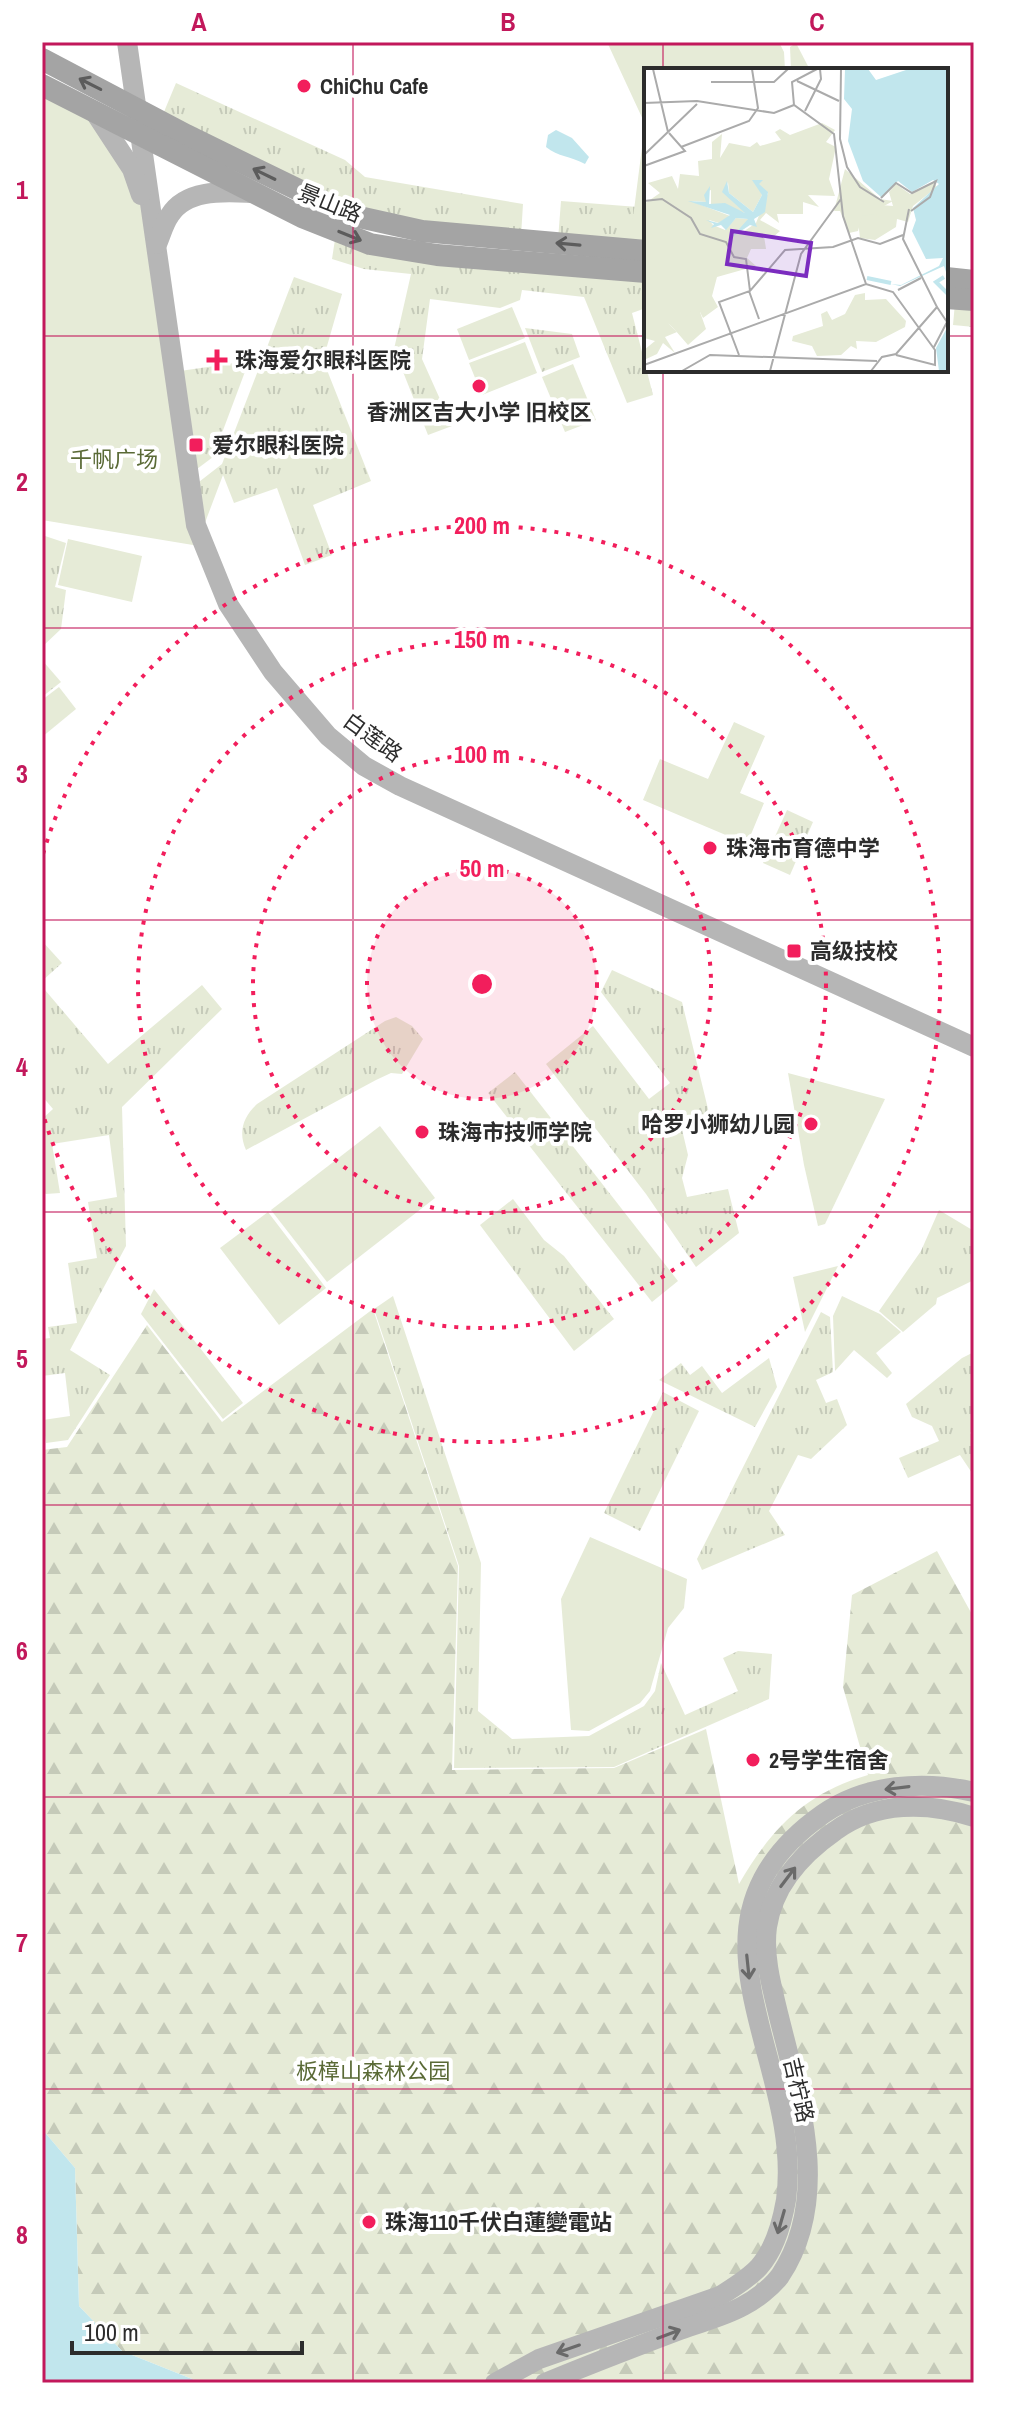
<svg xmlns="http://www.w3.org/2000/svg" width="1016" height="2425" viewBox="0 0 1016 2425" font-family="'Archivo Narrow','Noto Sans SC',sans-serif">
<style>
.grass{fill:url(#grass-tufts)}
.forest{fill:url(#forest-firs)}
.park{fill:#e6ebd7}
.water{fill:#c1e6ed}
.lines{fill:none;stroke-linecap:round;stroke-linejoin:round}
.secondary{stroke:#b6b6b6;stroke-width:20}
.primary{stroke:#a4a4a4;stroke-width:22}
.oneway{stroke:#5c5c5c}
.oneway2{stroke:#6a6a6a}
.grid{fill:none;stroke:#c2185b;stroke-width:2;stroke-opacity:0.55}
.ring{fill:none;stroke:#f21e5c;stroke-width:4;stroke-dasharray:4 8}
.poi-dot{fill:#f21e5c;stroke:#fff;stroke-width:3}
.labels{text-anchor:middle;stroke-width:8;stroke-linejoin:round;paint-order:stroke}
.poi-label{font-size:22px;font-weight:bold;fill:#2c2c2c;stroke:#fff;text-anchor:start}
.street-label{font-size:22px;fill:#2c2c2c;stroke:#fff}
.park-label{font-size:22px;fill:#5a6a36;stroke:#fff}
.inset-river{fill:none;stroke:#c1e6ed;stroke-width:4}
.inset-road{fill:none;stroke:#ababab;stroke-width:2}
.view{fill:#7b2cbf;fill-opacity:0.15;stroke:#7b2cbf;stroke-width:4}
.inset-edge{fill:none;stroke:#2c2c2c;stroke-width:4}
.centre{fill:#f21e5c;stroke:#fff;stroke-width:4}
.ring-label{font-size:24px;text-anchor:middle;font-weight:bold;fill:#f21e5c;stroke:#fff;stroke-width:8;stroke-linejoin:round;paint-order:stroke}
.neatline{fill:none;stroke:#c2185b;stroke-width:3}
.grid-label{font-size:26px;text-anchor:middle;font-weight:bold;fill:#c2185b}
</style>
<defs>
<pattern id="grass-tufts" width="24" height="20" patternUnits="userSpaceOnUse" patternTransform="scale(2)"><rect width="24" height="20" fill="#e6ebd7"/><path d="M3 7l-1-3M5 7V3M7 7l1-3M15 17l-1-3M17 17v-4M19 17l1-3" fill="none" stroke="#c5cab9"/></pattern>
<pattern id="forest-firs" width="22" height="20" patternUnits="userSpaceOnUse" patternTransform="scale(2)"><rect width="22" height="20" fill="#e6ebd7"/><path d="M5 1l3.5 6h-7zM16 11l3.5 6h-7z" fill="#c5cab9"/></pattern>
</defs>
<rect width="100%" height="100%" fill="#fff"/>
<g class="grass">
<path d="M796 43 810 70H791L790 47Z"/>
<path d="M176 83 345 160 365 177 523 204 521 236 350 212 161 119Z"/>
<path d="M561 201 638 207 646 247 558 240Z"/>
<path d="M336 233 646 275V308L632 313 653 395 627 403 584 297 522 290 520 300 500 308 430 299 422 359 452 426 428 435 394 349 411 274 364 269 332 259Z"/>
<path d="M294 277 342 294 323 360 371 481 313 505 332 555 305 565 277 488 234 503 223 475 203 528 195 485 222 464Z"/>
<path d="M955 303 974 304V327L953 325Z"/>
<path d="M525 328 572 334 580 357 542 372Z"/>
<path d="M249 361 213 457 193 472 180 371Z"/>
<path d="M42 535 66 543 55 587 66 590 61 629 42 647Z"/>
<path d="M42 660 61 682 42 697Z"/>
<path d="M787 810 813 822 790 875 763 863Z"/>
<path d="M42 941 62 963 42 981Z"/>
<path d="M612 970 682 1002 709 1113 680 1121 688 1155 682 1178 687 1197 728 1189 739 1233 696 1267 646 1194 546 1064 593 1026 649 1099 670 1083 601 992Z"/>
<path d="M202 985 222 1009 122 1107 126 1246 70 1350 110 1375 68 1440 46 1443 43 1420 70 1416 65 1373 42 1376V1339L50 1338 48 1327 77 1323 68 1263 97 1258 88 1202 117 1197 109 1135 52 1144 60 1193 46 1194 42 1192V1119L53 1109 42 1096V993L45 990 108 1064Z"/>
<path d="M396 1017 412 1026 423 1039 402 1074 391 1073 376 1080 246 1150C238 1132 243 1117 257 1104L385 1021Z"/>
<path d="M515 1072 678 1281 652 1302 488 1093Z"/>
<path d="M513 1199 544 1240 564 1256 614 1319 574 1351 480 1225Z"/>
<path d="M939 1210 974 1231V1280L937 1298 936 1304 903 1332 879 1311 921 1251Z"/>
<path d="M393 1296 481 1563 478 1711 512 1739 589 1736 644 1706 655 1691 661 1663 685 1715 738 1691 723 1658 738 1651 772 1654 769 1699 614 1767 454 1768 459 1566 374 1309Z"/>
<path d="M821 1312 830 1317 833 1372 816 1380 826 1403 837 1399 847 1425 811 1459 798 1455 769 1511 785 1535 702 1570 697 1559Z"/>
<path d="M974 1352V1429L970 1433 974 1437V1476L960 1455 908 1478 899 1458 939 1441 932 1426 912 1417 906 1404 962 1358Z"/>
<path d="M769 1358 777 1387 755 1427 659 1380 681 1363 690 1375 702 1366 722 1393Z"/>
<path d="M663 1392 699 1411 640 1531 604 1513Z"/>
</g>
<path class="forest" d="M373 1309 458 1566 452 1770 614 1768 706 1729 739 1884C771 1829 805 1793 868 1775L843 1687 852 1595 937 1551 974 1618V2383H202L122 2351 79 2306 75 2168 42 2129V1450L67 1447 147 1325 222 1422Z"/>
<g class="park">
<path d="M607 42H779L784 52 785 70H646V251L629 249 645 124Z"/>
<path d="M42 85 88 109 133 171 157 244 205 547 42 520Z"/>
<path d="M512 307 525 338 469 360 457 329Z"/>
<path d="M525 342 537 373 482 395 469 363Z"/>
<path d="M573 364 596 420 565 432 542 377Z"/>
<path d="M68 539 142 556 132 602 58 585Z"/>
<path d="M59 687 76 709 42 737V700Z"/>
<path d="M734 722 765 736 740 793 764 803 747 844 643 800 660 759 708 779Z"/>
<path d="M788 1073 885 1099 825 1224 818 1226 804 1165Z"/>
<path d="M380 1126 435 1198 327 1282 271 1210Z"/>
<path d="M268 1212 326 1288 279 1325 220 1248Z"/>
<path d="M838 1266 805 1332 793 1277Z"/>
<path d="M154 1289 243 1403 223 1419 141 1314Z"/>
<path d="M842 1296 880 1314 901 1332 876 1353 892 1373 887 1378 854 1350 835 1371 833 1316Z"/>
<path d="M590 1537 687 1579 684 1608 668 1628 650 1691 640 1703 589 1731 571 1730 561 1599Z"/>
</g>
<g class="water">
<path d="M556 130 572 138 589 157 585 164C571 156 558 157 546 147L548 135Z"/>
<path d="M42 2129 75 2168 79 2306 122 2351 202 2383H42Z"/>
</g>
<g class="lines">
<g class="secondary">
<path d="M127 42 196 525 228 604 273 672 328 736 364 766 400 786 974 1047"/>
<path d="M94 111 132 169 141 195"/>
<path d="M157 244C161 235 164 223 170 215 187 188 226 192 253 193"/>
<path d="M495 2383 539 2359 720 2296C734 2287 748 2279 759 2267 775 2249 782 2223 786 2200 805 2060 666 1924 823 1814 866 1784 924 1780 974 1792"/>
<path d="M545 2383C590 2364 635 2347 680 2330 701 2322 723 2317 743 2306 755 2300 772 2287 780 2276 832 2198 799 2098 779 2017 772 1988 763 1956 767 1927 773 1886 802 1854 835 1831 876 1801 928 1802 974 1817"/>
</g>
<g class="primary">
<path d="M42 59 186 135 350 215 422 231 646 251"/>
<path d="M42 85 302 217 370 244 437 255 646 272"/>
<path d="M946 278 974 281"/>
<path d="M946 298 974 300"/>
</g>
</g>
<defs><path id="oneway-shaft" d="M-6 0H5M1.5-3L5.5 0L1.5 3" fill="none" stroke-width="1.6" stroke-linecap="round" stroke-linejoin="round" transform="scale(2)"/></defs>
<g class="oneway">
<use href="#oneway-shaft" transform="translate(90 84) rotate(-153)"/>
<use href="#oneway-shaft" transform="translate(264 174) rotate(-154)"/>
<use href="#oneway-shaft" transform="translate(350 236) rotate(22)"/>
<use href="#oneway-shaft" transform="translate(568 244) rotate(-175)"/>
</g>
<g class="oneway2">
<use href="#oneway-shaft" transform="translate(897 1788) rotate(173)"/>
<use href="#oneway-shaft" transform="translate(788 1877) rotate(-53)"/>
<use href="#oneway-shaft" transform="translate(748 1967) rotate(84)"/>
<use href="#oneway-shaft" transform="translate(781 2222) rotate(106)"/>
<use href="#oneway-shaft" transform="translate(669 2334) rotate(-21)"/>
<use href="#oneway-shaft" transform="translate(568 2349) rotate(161)"/>
</g>
<path class="grid" d="M353 42V2383M663 42V70M42 336H646M946 336H974M663 370V2383M42 628H974M42 920H974M42 1212H974M42 1505H974M42 1797H974M42 2089H974"/>
<circle cx="482" cy="984" r="115" fill="#f21e5c" fill-opacity=".12"/>
<g class="ring">
<circle cx="482" cy="984" r="115"/>
<circle cx="482" cy="984" r="229"/>
<circle cx="482" cy="984" r="344"/>
<path d="M43 854A458 458 0 1 1 43 1114"/>
</g>
<g class="poi-dot">
<circle cx="304" cy="86" r="8"/>
<path d="M213 348h8v8h8v8h-8v8h-8v-8h-8v-8h8z"/>
<circle cx="479" cy="386" r="8"/>
<rect x="188" y="437" width="16" height="16" rx="4"/>
<circle cx="710" cy="848" r="8"/>
<rect x="786" y="943" width="16" height="16" rx="4"/>
<circle cx="811" cy="1124" r="8"/>
<circle cx="422" cy="1132" r="8"/>
<circle cx="753" cy="1760" r="8"/>
<circle cx="369" cy="2222" r="8"/>
</g>
<g class="labels">
<g class="poi-label">
<text x="320" y="94">ChiChu Cafe</text>
<text x="235" y="368">珠海爱尔眼科医院</text>
<text x="479" y="420" text-anchor="middle">香洲区吉大小学 旧校区</text>
<text x="212" y="453">爱尔眼科医院</text>
<text x="726" y="856">珠海市育德中学</text>
<text x="810" y="959">高级技校</text>
<text x="795" y="1132" text-anchor="end">哈罗小狮幼儿园</text>
<text x="438" y="1140">珠海市技师学院</text>
<text x="769" y="1768">2号学生宿舍</text>
<text x="385" y="2230">珠海110千伏白蓮變電站</text>
</g>
<g class="street-label">
<text transform="translate(330 203) rotate(22)" y="8">景山路</text>
<text transform="translate(373 737) rotate(36)" y="8">白莲路</text>
<text transform="translate(799 2090) rotate(77)" y="8">吉柠路</text>
</g>
<g class="park-label">
<text x="114" y="467">千帆广场</text>
<text x="373" y="2079">板樟山森林公园</text>
</g>
</g>
<g transform="translate(644 68)">
<rect width="304" height="304" fill="#fff"/>
<path d="M178 55 191 62 182 74 192 79 185 111 191 128 164 127 175 139 159 134V146H133L135 155 122 145 116 152 136 163 128 170 120 168 122 181H107L103 190 112 198 73 209 68 228 74 239 59 250 56 244 41 270 24 255 33 264 21 269 31 285 19 275 13 286 0 292V282L11 273 0 270V136L16 125 4 115 28 108 34 121 36 106 55 108 54 93 68 91V74L78 66 76 90 85 75 106 79 113 74 116 78 137 72 131 64 136 61 146 67ZM84 114 85 125 109 144 118 127 115 117 124 125 112 155 96 166 88 164 101 160 104 151 92 150 81 162 69 157 65 152 75 155 86 148 47 133 62 134 64 123 67 122V137L102 145 80 124ZM289 114 293 119 269 138 264 154 253 151 252 159 231 172 216 170 212 135 249 138 245 124 252 116 266 126ZM221 225V232L242 231 262 253 261 259 232 274 212 273 213 281 207 278 197 287 173 288 168 278 148 273 149 268 179 258 177 246 183 243 188 252 201 246 211 227Z" fill="#e6ebd7" fill-rule="evenodd"/>
<path d="M201 101 236 131 249 133 240 138 236 150 231 146 218 148 214 163 205 165 196 143H190ZM46 243 56 244 62 261 44 277 24 254 39 253Z" fill="#e6ebd7"/>
<path d="M201 1H224L232 12 265 1H304V210L300 198 256 218 247 216 257 217 295 198 299 190 282 191 268 163 272 152 269 140 295 116 289 112 268 124 254 113 237 129 219 113 204 73 208 41 200 31ZM108 112H119L115 116 124 124 121 144 110 151 113 159 106 157 88 169 104 151 92 150 82 162 77 157 67 160 70 156 62 152 74 155 86 147 44 133 62 134 60 127 66 118 65 136 81 135 101 145 78 124 83 113 85 125 109 144 118 127ZM304 258V303H295L292 280Z" fill="#c1e6ed"/>
<path class="inset-river" d="M300 209 292 214 304 226M223 210 247 215"/>
<path class="inset-road" d="M9 1 24 64M197 1 196 71 203 99 216 119 240 134M153 13 195 33M67 14H130L144 1M0 35 53 33 130 45 150 37 190 66 199 148 222 216M150 37 148 14 173 1M161 43 177 11 176 1M37 79 105 53 114 40 108 1M0 87 53 36M0 98 41 83 25 65M237 130 252 115 268 125 292 113 286 129 267 143M0 133 18 131 47 150 56 166 82 174 90 189 102 191 106 223M254 222 277 210M105 223 115 251M290 279 303 254 293 239M95 287 75 234 106 223 141 182 189 179 214 170 236 176 259 167M252 287 291 297V282L275 260M0 297 222 216 249 224 275 260M38 303 66 287 233 293M126 303 157 186 197 131M227 303 238 289 252 286 293 239 259 171 265 141"/>
<path class="view" d="M88 163 167 175 162 208 83 196Z"/>
<rect width="304" height="304" class="inset-edge"/>
</g>
<circle cx="482" cy="984" r="12" class="centre"/>
<g class="ring-label">
<text x="482" y="534">200 m</text>
<text x="482" y="648">150 m</text>
<text x="482" y="763">100 m</text>
<text x="482" y="877">50 m</text>
</g>
<rect width="1016" height="2425" fill="none" stroke="#ffffff" stroke-width="88"/>
<path d="M72 2341v12h230v-12" fill="none" stroke="#2c2c2c" stroke-width="4"/>
<text x="84" y="2341" font-size="24" fill="#2c2c2c" stroke="#ffffff" stroke-width="6" paint-order="stroke">100 m</text>
<rect x="44" y="44" width="928" height="2337" class="neatline"/>
<g class="grid-label">
<text x="199" y="31">A</text>
<text x="508" y="31">B</text>
<text x="817" y="31">C</text>
<text x="22" y="199">1</text>
<text x="22" y="491">2</text>
<text x="22" y="783">3</text>
<text x="22" y="1076">4</text>
<text x="22" y="1368">5</text>
<text x="22" y="1660">6</text>
<text x="22" y="1952">7</text>
<text x="22" y="2244">8</text>
</g>
</svg>
